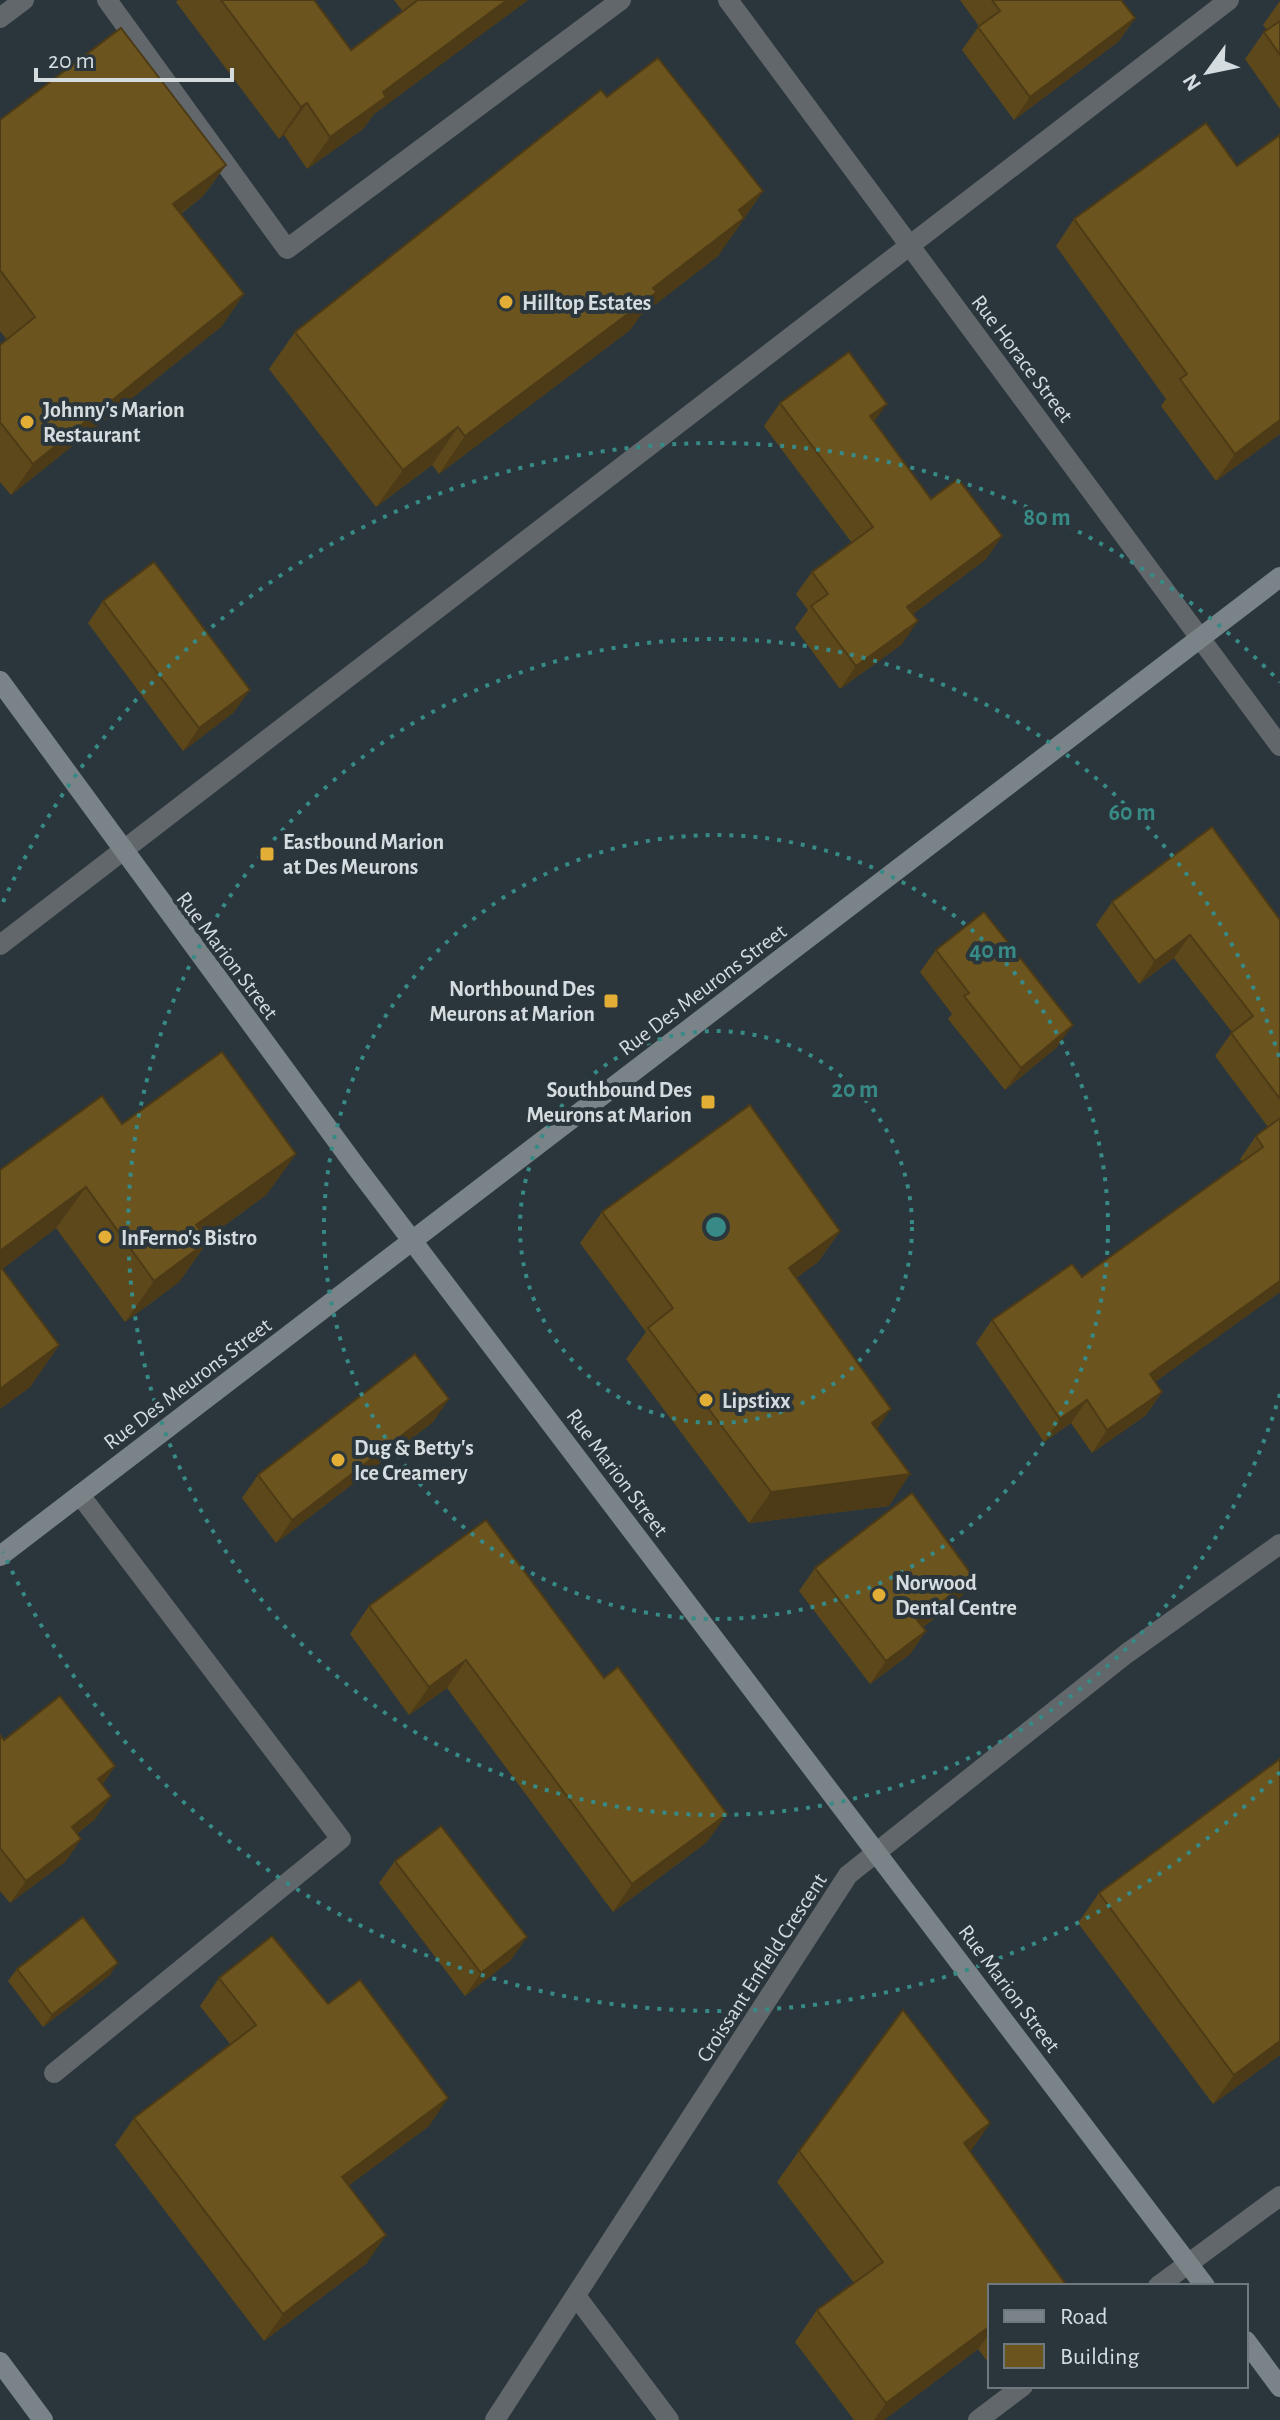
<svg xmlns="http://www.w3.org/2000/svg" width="1280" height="2420" viewBox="0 0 1280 2420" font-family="'Alegreya Sans',sans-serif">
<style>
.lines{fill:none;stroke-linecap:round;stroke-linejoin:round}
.lane{stroke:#61676a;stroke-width:20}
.street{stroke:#61676a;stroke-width:20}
.secondary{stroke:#7a8387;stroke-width:20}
.wall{fill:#5d481b}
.shaded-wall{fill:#4c3b16}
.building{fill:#6c541f;stroke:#4c3b16;stroke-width:2}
.ring{fill:none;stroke:#378a85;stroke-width:4;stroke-dasharray:4 8}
.poi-dot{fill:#e3ae35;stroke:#2b363c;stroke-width:3}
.labels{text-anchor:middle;stroke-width:8;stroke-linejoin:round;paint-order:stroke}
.poi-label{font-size:22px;font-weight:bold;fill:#d5dcdf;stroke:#2b363c;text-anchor:start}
.street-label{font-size:22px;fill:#d5dcdf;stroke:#2b363c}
.centre{fill:#378a85;stroke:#2b363c;stroke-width:4}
.ring-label{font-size:24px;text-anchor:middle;font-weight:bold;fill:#378a85;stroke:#2b363c;stroke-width:8;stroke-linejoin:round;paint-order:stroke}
</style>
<rect width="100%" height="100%" fill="#2b363c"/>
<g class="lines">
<g class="lane">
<path d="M107 0 287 249 621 0"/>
<path d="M0 18 24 0"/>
<path d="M0 945 1229 0"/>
<path d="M54 2073 341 1839 80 1495"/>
<path d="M1158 2286 1280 2196"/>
<path d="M576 2296 669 2420"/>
<path d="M978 2420 1023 2386"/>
</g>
<g class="street">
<path d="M728 0 1280 746"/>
<path d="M495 2420 848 1875 1126 1654 1280 1544"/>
</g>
<g class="secondary">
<path d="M0 681 357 1168 1205 2286"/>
<path d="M0 1556 1280 577"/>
<path d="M1246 2341 1280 2387"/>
<path d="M0 2362 43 2420"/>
</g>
</g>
<g class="wall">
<path d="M178 0H314L351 50 403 12 394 0H528L374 114 363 129 307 169 284 135 279 139 176 2Z"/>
<path d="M960 0H1121L1135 18 1119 41 1014 120 962 50 979 26Z"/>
<path d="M1280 1V109L1245 59 1264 32 1267 30 1263 25Z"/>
<path d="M607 97 763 191 718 256 640 316 630 330 439 474 432 465 376 507 269 369 295 332Z"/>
<path d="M0 120 226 165 203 196 181 214 222 326 11 495 0 482V345L7 340 0 331Z"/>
<path d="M1074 219 1280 434 1216 481 1161 406 1166 399 1056 246Z"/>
<path d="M780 403 874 422 931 499 1002 536 986 559 913 614 902 644 840 689 795 628 808 610 796 594 812 572 852 543 764 426Z"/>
<path d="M103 601 234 712 183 751 88 623Z"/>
<path d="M1112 902 1280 920V1292L1155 1382 1162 1392 1146 1415 1092 1453 1071 1423 1044 1442 976 1343 992 1320 1082 1277 1242 1162 1240 1159 1256 1136 1268 1127 1215 1056 1232 1032 1174 958 1139 984 1096 925Z"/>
<path d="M936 950 1057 1047 1005 1090 948 1019 952 1014 920 972Z"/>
<path d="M296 1154 266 1195 206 1239 208 1241 179 1282 125 1322 56 1228 2 1269 59 1345 30 1387 0 1409V1170Z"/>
<path d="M602 1212 840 1231 818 1262 796 1278 877 1429 889 1506 749 1523 626 1359 646 1332 580 1243Z"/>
<path d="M433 1422 276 1543 242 1498 258 1475Z"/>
<path d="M486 1520 707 1842 613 1912 447 1688 409 1715 350 1634 369 1606Z"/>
<path d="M815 1568 974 1578 959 1600 923 1627 926 1631 910 1654 870 1684 799 1591Z"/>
<path d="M0 1735 4 1740 115 1766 102 1785 111 1796 95 1819 77 1834 81 1839 65 1862 10 1903 0 1891Z"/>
<path d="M395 1861 511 1960 465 1996 379 1883Z"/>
<path d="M1099 1893 1280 2055 1213 2104 1078 1923Z"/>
<path d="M17 1969 110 1975 43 2027 8 1981Z"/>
<path d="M219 1978 429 2126 348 2186 367 2263 264 2341 115 2145 134 2118 230 2044 200 2006Z"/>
<path d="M990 2123 970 2152 990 2286V2365L978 2349 884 2420H854L795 2342 817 2310 854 2283 777 2182 799 2151Z"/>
</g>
<g class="shaded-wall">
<path d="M507 0H528L374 114 363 129 307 169 330 137 383 92Z"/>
<path d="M1135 18 1119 41 1014 120 1030 97Z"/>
<path d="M307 103 284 135 279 139 301 107Z"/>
<path d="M226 165 203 196 151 236 173 204Z"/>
<path d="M763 191 718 256 640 316 630 330 439 474 465 436 653 288 739 210Z"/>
<path d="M244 294 222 326 11 495 33 464Z"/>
<path d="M887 404 871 426 870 416Z"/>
<path d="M1280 420V434L1216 481 1235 454Z"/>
<path d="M458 427 432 465 376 507 403 470Z"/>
<path d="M1002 536 986 559 892 630 907 607Z"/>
<path d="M918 621 902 644 840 689 856 666Z"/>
<path d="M250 690 234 712 183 751 199 728Z"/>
<path d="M1190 935 1174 958 1139 984 1155 961Z"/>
<path d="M1073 1025 1057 1047 1005 1090 1021 1068Z"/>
<path d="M296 1154 266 1195 167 1267 196 1225Z"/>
<path d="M86 1187 56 1228 0 1271V1251Z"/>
<path d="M840 1231 818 1262 767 1299 789 1268Z"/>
<path d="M208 1241 179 1282 125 1322 154 1281Z"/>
<path d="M1280 1281V1292L1134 1397 1150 1374Z"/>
<path d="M59 1345 30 1387 0 1409V1389Z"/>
<path d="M1162 1392 1146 1415 1092 1453 1107 1430Z"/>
<path d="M449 1399 433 1422 276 1543 292 1520Z"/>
<path d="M1087 1400 1071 1423 1044 1442 1060 1419Z"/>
<path d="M891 1409 869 1441 872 1423Z"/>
<path d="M910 1474 889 1506 749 1523 771 1492Z"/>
<path d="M974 1578 959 1600 901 1642 917 1620Z"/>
<path d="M926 1631 910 1654 870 1684 886 1661Z"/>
<path d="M466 1660 447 1688 409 1715 429 1687Z"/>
<path d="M115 1766 99 1789 98 1779Z"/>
<path d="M111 1796 95 1819 56 1850 72 1827Z"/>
<path d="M727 1814 707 1842 613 1912 632 1884Z"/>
<path d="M81 1839 65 1862 10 1903 26 1881Z"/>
<path d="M527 1937 511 1960 465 1996 481 1973Z"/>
<path d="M118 1963 110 1975 43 2027 52 2015Z"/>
<path d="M1280 2041V2055L1213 2104 1234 2075Z"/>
<path d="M448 2098 429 2126 322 2205 342 2177Z"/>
<path d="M990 2123 968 2155 964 2143Z"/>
<path d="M386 2235 367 2263 264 2341 283 2314Z"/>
<path d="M990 2326V2333L978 2349 884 2420H874L886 2403Z"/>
</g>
<g class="building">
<path d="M221 0H314L351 50 418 0H507L383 92 386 97 330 137 307 103 301 107Z"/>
<path d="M992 0H1121L1135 18 1030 97 978 27 1000 11Z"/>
<path d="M1280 21V55L1264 32Z"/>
<path d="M121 28 226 165 173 204 244 294 33 464 0 422V345L35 317 0 270V120Z"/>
<path d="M658 58 763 191 739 210 744 218 653 288 657 292 465 436 458 427 403 470 295 332 601 90 607 97Z"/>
<path d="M1206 123 1237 166 1280 135V420L1235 454 1180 379 1187 374 1074 219Z"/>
<path d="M849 352 887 404 870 416 931 499 958 479 1002 536 907 607 918 621 856 666 811 606 828 594 812 572 873 527 780 403Z"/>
<path d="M154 562 250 690 199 728 103 601Z"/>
<path d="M1212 827 1280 920V1099L1231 1033 1253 1016 1190 935 1155 961 1112 902Z"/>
<path d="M984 912 1073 1025 1021 1068 964 996 969 993 936 950Z"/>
<path d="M222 1052 296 1154 196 1225 208 1241 154 1281 86 1187 0 1251V1170L102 1096 122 1124Z"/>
<path d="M750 1105 840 1231 789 1268 891 1409 872 1423 910 1474 771 1492 648 1328 673 1308 602 1212Z"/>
<path d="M1280 1118V1281L1150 1374 1162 1392 1107 1430 1087 1400 1060 1419 992 1320 1072 1264 1082 1277 1263 1147 1256 1136Z"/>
<path d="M0 1266 59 1345 0 1389Z"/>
<path d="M415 1354 449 1399 292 1520 258 1475Z"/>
<path d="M912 1493 974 1578 917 1620 926 1631 886 1661 815 1568Z"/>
<path d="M486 1520 604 1678 618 1667 727 1814 632 1884 466 1660 429 1687 369 1606Z"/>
<path d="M60 1696 115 1766 98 1779 111 1796 72 1827 81 1839 26 1881 0 1848V1735L4 1740Z"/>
<path d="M1280 1759V2041L1234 2075 1099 1893Z"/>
<path d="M441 1826 527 1937 481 1973 395 1861Z"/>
<path d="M83 1917 118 1963 52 2015 17 1969Z"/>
<path d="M272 1936 328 2004 360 1980 448 2098 342 2177 386 2235 283 2314 134 2118 256 2025 219 1978Z"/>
<path d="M903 2010 990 2123 964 2143 1067 2286H990V2326L886 2403 817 2310 883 2262 799 2151Z"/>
</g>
<g class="ring">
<circle cx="716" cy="1227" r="196"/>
<circle cx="716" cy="1227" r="392"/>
<path d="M1280 1394A588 588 0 1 1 1280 1060"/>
<path d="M1280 1772A784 784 0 0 1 3 1552M3 902A784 784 0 0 1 1280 682"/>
</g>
<g class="poi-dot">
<circle cx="506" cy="302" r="8"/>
<circle cx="27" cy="422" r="8"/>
<rect x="259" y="846" width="16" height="16" rx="4"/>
<rect x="603" y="993" width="16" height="16" rx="4"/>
<rect x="700" y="1094" width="16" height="16" rx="4"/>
<circle cx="105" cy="1237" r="8"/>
<circle cx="706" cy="1400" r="8"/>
<circle cx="338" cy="1460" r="8"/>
<circle cx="879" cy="1595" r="8"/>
</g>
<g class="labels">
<g class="poi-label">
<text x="522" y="310">Hilltop Estates</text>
<text x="43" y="417">Johnny's Marion<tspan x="43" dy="25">Restaurant</tspan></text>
<text x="283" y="849">Eastbound Marion<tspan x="283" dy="25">at Des Meurons</tspan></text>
<text x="595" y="996" text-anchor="end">Northbound Des<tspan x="595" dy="25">Meurons at Marion</tspan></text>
<text x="692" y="1097" text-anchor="end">Southbound Des<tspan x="692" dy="25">Meurons at Marion</tspan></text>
<text x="121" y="1245">InFerno's Bistro</text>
<text x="722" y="1408">Lipstixx</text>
<text x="354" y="1455">Dug &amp; Betty's<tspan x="354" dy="25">Ice Creamery</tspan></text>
<text x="895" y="1590">Norwood<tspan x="895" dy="25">Dental Centre</tspan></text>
</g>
<g class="street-label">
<text transform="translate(1023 358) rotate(53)" y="8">Rue Horace Street</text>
<text transform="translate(228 955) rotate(53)" y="8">Rue Marion Street</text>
<text transform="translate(702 989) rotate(-37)" y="8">Rue Des Meurons Street</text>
<text transform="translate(187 1383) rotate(-37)" y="8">Rue Des Meurons Street</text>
<text transform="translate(618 1472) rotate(53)" y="8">Rue Marion Street</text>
<text transform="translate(761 1967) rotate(-57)" y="8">Croissant Enfield Crescent</text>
<text transform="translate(1010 1988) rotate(53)" y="8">Rue Marion Street</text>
</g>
</g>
<circle cx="716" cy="1227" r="12" class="centre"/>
<g class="ring-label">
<text x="1047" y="525">80 m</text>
<text x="1132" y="820">60 m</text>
<text x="993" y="958">40 m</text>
<text x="855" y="1097">20 m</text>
</g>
<rect x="988" y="2284" width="260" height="104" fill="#2b363c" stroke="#6f787d" stroke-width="2"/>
<rect x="1004" y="2310" width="40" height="12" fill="#7a8387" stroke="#6f787d" stroke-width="2"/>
<text x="1060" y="2324" font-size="24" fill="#d5dcdf">Road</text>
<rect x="1004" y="2344" width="40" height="24" fill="#6c541f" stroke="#6f787d" stroke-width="2"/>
<text x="1060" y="2364" font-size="24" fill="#d5dcdf">Building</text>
<g transform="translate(1208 72) rotate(237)" stroke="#2b363c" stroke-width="6" paint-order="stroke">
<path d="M0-6L14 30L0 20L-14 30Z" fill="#d5dcdf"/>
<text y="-12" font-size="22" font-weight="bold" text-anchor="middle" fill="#d5dcdf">N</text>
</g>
<path d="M36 68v12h196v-12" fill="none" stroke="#d5dcdf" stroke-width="4"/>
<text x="48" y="68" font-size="24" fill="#d5dcdf" stroke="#2b363c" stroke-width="6" paint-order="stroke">20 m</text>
</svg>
